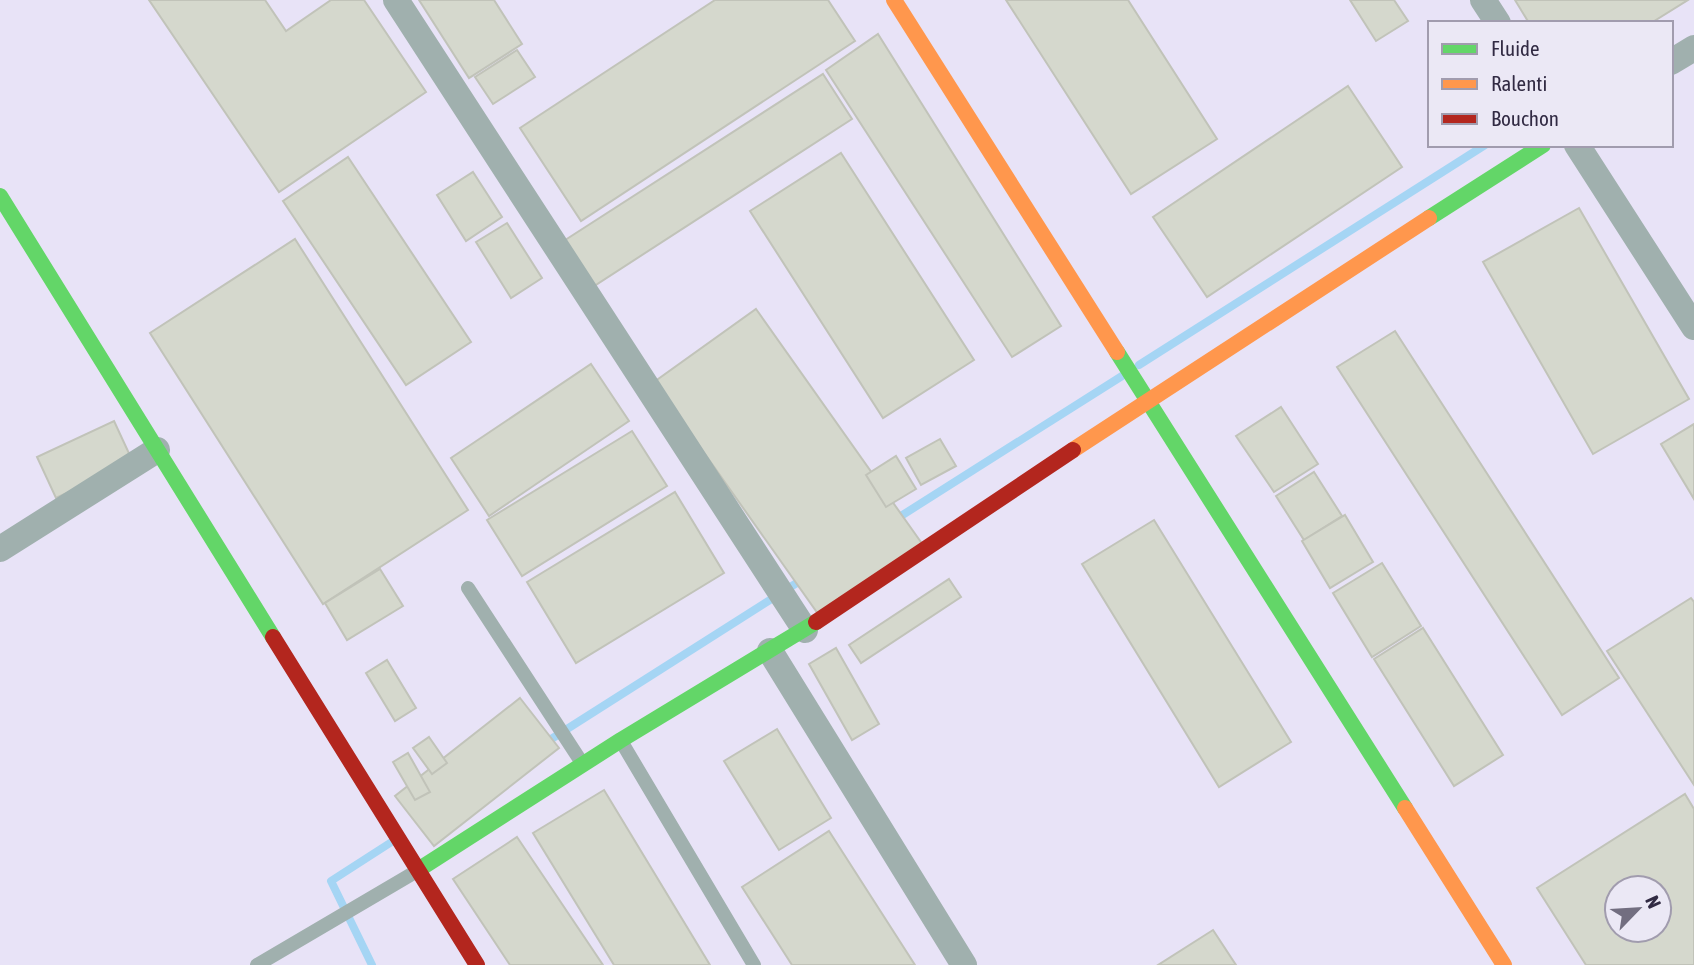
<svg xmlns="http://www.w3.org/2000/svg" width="1694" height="965" viewBox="0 0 1694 965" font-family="'Asap Condensed',sans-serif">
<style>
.built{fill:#e8e3f7;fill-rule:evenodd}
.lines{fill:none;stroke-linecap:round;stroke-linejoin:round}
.stream{stroke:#a5d5f4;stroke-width:8}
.building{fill:#d5d8cd;stroke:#c1c3b9;stroke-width:2;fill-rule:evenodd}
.lane{stroke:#a0b0ae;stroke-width:14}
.street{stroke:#a0b0ae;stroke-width:26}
.fast{stroke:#63d668;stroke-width:16}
.slow{stroke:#ff974d;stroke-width:16}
.jam{stroke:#b3261e;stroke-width:16}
</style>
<rect width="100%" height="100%" fill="#ecebf2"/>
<path class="built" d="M0 0H1694V965H0ZM1430 23H1671V145H1430ZM1617 888H1659V930H1617Z"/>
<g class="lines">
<g class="stream">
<path d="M1139 365 1485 145"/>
<path d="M893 521 1122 376"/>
<path d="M545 743 803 579"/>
<path d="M372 965 331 881 390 843"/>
</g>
</g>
<g class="building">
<path d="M149 0H265L286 31 331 0H364L426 92 279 192Z"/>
<path d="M419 0H494L522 44 469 78Z"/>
<path d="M715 0H828L855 41 581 221 520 128Z"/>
<path d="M1006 0H1128L1217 139 1131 194Z"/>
<path d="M1350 0H1394L1408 21 1376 41Z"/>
<path d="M1515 0H1688L1651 23H1529Z"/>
<path d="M878 34 1061 326 1012 357 826 70Z"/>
<path d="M517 50 535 77 493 104 475 77Z"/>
<path d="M823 74 852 119 588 290 559 244Z"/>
<path d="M1348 86 1402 167 1207 297 1153 217Z"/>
<path d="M841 153 974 360 883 418 750 211Z"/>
<path d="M348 157 471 342 406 385 283 201Z"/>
<path d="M473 172 502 217 466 241 437 195Z"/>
<path d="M1579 208 1689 399 1593 454 1483 262Z"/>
<path d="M507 223 542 278 511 298 476 242Z"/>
<path d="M295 239 468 510 323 604 150 333Z"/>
<path d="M756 309 923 545 821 618 654 382Z"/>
<path d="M1395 331 1619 678 1562 715 1337 367Z"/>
<path d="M591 364 629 421 489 516 451 458Z"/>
<path d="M1281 407 1318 464 1274 492 1236 436Z"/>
<path d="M114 421 133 462 56 498 37 457Z"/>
<path d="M1694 424V499L1661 444Z"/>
<path d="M632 431 667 486 522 576 487 520Z"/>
<path d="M940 439 956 466 921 485 906 458Z"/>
<path d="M896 456 916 489 886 507 866 475Z"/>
<path d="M1314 472 1342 516 1304 540 1276 496Z"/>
<path d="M675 492 724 573 576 663 527 582Z"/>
<path d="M1345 515 1373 562 1330 588 1302 541Z"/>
<path d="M1154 520 1291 742 1219 787 1082 564Z"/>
<path d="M1382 563 1421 626 1372 657 1333 593Z"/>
<path d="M380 569 403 606 347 640 325 603Z"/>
<path d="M949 579 961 597 861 663 849 645Z"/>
<path d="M1691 598 1694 602V785L1607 651Z"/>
<path d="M1423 628 1503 755 1454 786 1374 659Z"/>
<path d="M836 648 879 724 852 740 809 664Z"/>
<path d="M387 660 416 708 395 721 366 673Z"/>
<path d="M520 698 559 748 434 846 395 796Z"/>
<path d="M777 729 831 818 779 850 724 761Z"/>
<path d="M429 737 447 763 432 774 413 748Z"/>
<path d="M408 753 430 792 415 800 393 762Z"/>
<path d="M604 790 710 965H614L533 833Z"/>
<path d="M1685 794 1694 809V965H1586L1537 888ZM1617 888H1659V930H1617Z"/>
<path d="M829 831 915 965H792L742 887Z"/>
<path d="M517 837 603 965H510L453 879Z"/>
<path d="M1213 930 1236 965H1158Z"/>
</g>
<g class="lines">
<g class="lane">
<path d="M468 588 582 763"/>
<path d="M621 741 754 965"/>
<path d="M257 965 417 871"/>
</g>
<g class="street">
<path d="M396 0 805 630"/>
<path d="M1483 0 1498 23"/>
<path d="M1671 62 1694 48"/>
<path d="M1577 145 1694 327"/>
<path d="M0 549 157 450"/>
<path d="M770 651 964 965"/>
</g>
<g class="fast">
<path d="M0 196 273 637"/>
<path d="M1429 218 1543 145"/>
<path d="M1117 352 1405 808"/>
<path d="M418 870 621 740 816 622"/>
</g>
<g class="slow">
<path d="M894 0 1117 352"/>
<path d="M1073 450 1429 218"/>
<path d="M1405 808 1504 965"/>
</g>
<g class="jam">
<path d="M816 622 1073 450"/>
<path d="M273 637 477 965"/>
</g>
</g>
<rect x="1428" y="21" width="245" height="126" fill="#ebe8f5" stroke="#a19cae" stroke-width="2"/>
<rect x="1442" y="44" width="35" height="10" fill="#63d668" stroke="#a19cae" stroke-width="2"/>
<text x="1491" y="56" font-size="21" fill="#312a43">Fluide</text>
<rect x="1442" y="79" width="35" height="10" fill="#ff974d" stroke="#a19cae" stroke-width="2"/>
<text x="1491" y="91" font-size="21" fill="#312a43">Ralenti</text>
<rect x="1442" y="114" width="35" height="10" fill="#b3261e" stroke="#a19cae" stroke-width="2"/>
<text x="1491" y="126" font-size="21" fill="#312a43">Bouchon</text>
<g transform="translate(1638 909) rotate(65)"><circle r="33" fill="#ebe8f5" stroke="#a19cae" stroke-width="2"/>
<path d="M0-5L12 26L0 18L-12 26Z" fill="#726e80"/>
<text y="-10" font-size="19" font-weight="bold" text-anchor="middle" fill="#312a43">N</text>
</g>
</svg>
